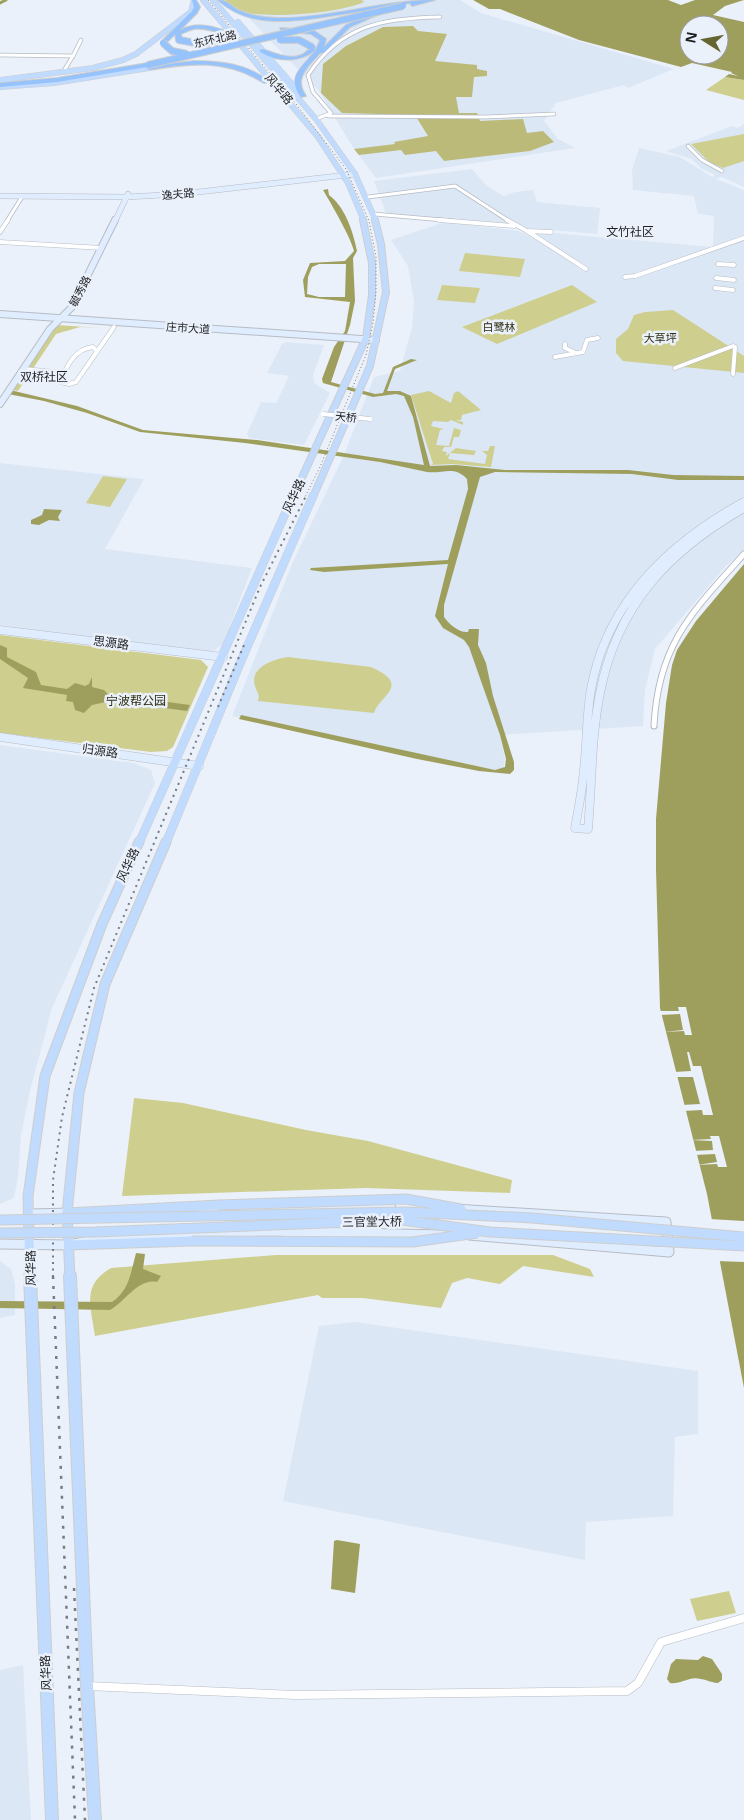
<svg xmlns="http://www.w3.org/2000/svg" width="744" height="1820" viewBox="0 0 744 1820" font-family="'Noto Sans','Noto Sans SC',sans-serif">
<style>
.built{fill:#dce7f6}
.green{fill:#cece8f}
.forest{fill:#bbba78}
.water{fill:#9f9f5d;fill-rule:evenodd}
.pier{fill:#ebf1fa}
.lines{fill:none;stroke-linecap:round;stroke-linejoin:round}
.canal{stroke:#9f9f5d;stroke-width:3}
.street-far3-casing{stroke:#b6bcc4;stroke-width:4.5}
.street-far2-casing{stroke:#b6bcc4;stroke-width:5}
.street-far1-casing{stroke:#b6bcc4;stroke-width:7}
.street-casing{stroke:#b6bcc4;stroke-width:9}
.secondary-far3-casing{stroke:#b6bcc4;stroke-width:6}
.secondary-far2-casing{stroke:#b6bcc4;stroke-width:8}
.secondary-far1-casing{stroke:#b6bcc4;stroke-width:9}
.secondary-casing{stroke:#b6bcc4;stroke-width:11}
.primary-far4-casing{stroke:#cdcece;stroke-width:6}
.primary-far3-casing{stroke:#cdcece;stroke-width:8}
.primary-far2-casing{stroke:#cdcece;stroke-width:9}
.primary-far1-casing{stroke:#cdcece;stroke-width:11}
.primary-casing{stroke:#cdcece;stroke-width:14}
.highway-casing{stroke:#cdcece;stroke-width:2}
.street-far3{stroke:#fff;stroke-width:3}
.street-far2{stroke:#fff;stroke-width:4}
.street-far1{stroke:#fff;stroke-width:5}
.street{stroke:#fff;stroke-width:8}
.secondary-far3{stroke:#e0edfe;stroke-width:5}
.secondary-far2{stroke:#e0edfe;stroke-width:6}
.secondary-far1{stroke:#e0edfe;stroke-width:8}
.secondary{stroke:#e0edfe;stroke-width:9}
.primary-far4{stroke:#c1dbfe;stroke-width:5}
.primary-far3{stroke:#c1dbfe;stroke-width:6}
.primary-far2{stroke:#c1dbfe;stroke-width:8}
.primary-far1{stroke:#c1dbfe;stroke-width:9}
.primary{stroke:#c1dbfe;stroke-width:12}
.highway{fill:#97c3fd;fill-rule:evenodd}
.rail-far2{stroke:#787c81;stroke-width:1;stroke-dasharray:1 2.5;stroke-linecap:butt}
.rail-far1{stroke:#787c81;stroke-width:2;stroke-dasharray:2 4.5;stroke-linecap:butt}
.rail{stroke:#787c81;stroke-width:2.5;stroke-dasharray:3 7;stroke-linecap:butt}
.street-bridge-casing{stroke:#b6bcc4;stroke-width:5;stroke-linecap:butt}
.primary-bridge-casing{stroke:#cdcece;stroke-width:11;stroke-linecap:butt}
.highway-bridge-casing{stroke:#cdcece;stroke-width:8;stroke-linecap:butt}
.street-bridge{stroke:#fff;stroke-width:4}
.primary-bridge{stroke:#c1dbfe;stroke-width:9}
.highway-bridge{stroke:#97c3fd;stroke-width:6}
.labels{text-anchor:middle;stroke-width:5;stroke-linejoin:round;paint-order:stroke}
.far-street-label{font-size:11px;fill:#1d1f22;stroke:#ebf1fa}
.far-park-label{font-size:11px;fill:#2f2e10;stroke:#ebf1fa}
.street-label{font-size:12px;fill:#1d1f22;stroke:#ebf1fa}
.far-quarter-label{font-size:12px;fill:#1d1f22;stroke:#ebf1fa}
.park-label{font-size:12px;fill:#2f2e10;stroke:#ebf1fa}
</style>
<rect width="100%" height="100%" fill="#ebf1fa"/>
<g class="built">
<path d="M231 0H460L481 13 674 69 628 88 624 85 556 103 544 121 558 139 575 148 376 178 352 146 319 91Z"/>
<path d="M744 124V187L722 177 716 179 744 190V550L726 566 655 649 645 690 643 726 500 735 505 759 503 771 486 770 232 716 292 564 344 455 374 377 400 371 412 327 414 302 408 266 391 240 445 222 518 231 528 235 542 232 713 247 714 216 698 214 694 196 633 190 632 170 639 148 680 157 712 177 715 175 702 169 691 159 666 151 732 126 738 128Z"/>
<path d="M472 169 487 186 504 196 515 192 533 190 537 202 600 208 597 234 387 216 374 181Z"/>
<path d="M286 342 324 345 313 375 314 383 330 393 304 445 249 438 247 434 261 402 276 403 289 376 267 373 282 344Z"/>
<path d="M0 463 144 479 105 549 252 568 223 644 215 650 200 652 0 625Z"/>
<path d="M0 745 134 763 151 770 155 783 52 1008 30 1091 21 1135 18 1178 14 1198 0 1204Z"/>
<path d="M0 1261 11 1269 15 1284V1315L0 1318Z"/>
<path d="M355 1322 698 1371V1434L675 1437 673 1516 586 1522 585 1560 283 1501 319 1326Z"/>
<path d="M23 1665 31 1820H0V1670Z"/>
</g>
<g class="green">
<path d="M224 0H362L364 2C341 13 269 19 244 12 236 10 231 6 224 0Z"/>
<path d="M725 77 744 80V100L706 90Z"/>
<path d="M744 134V161L723 168 709 162 691 144Z"/>
<path d="M465 253 525 259 520 277 459 271Z"/>
<path d="M442 285 480 288 475 303 437 300Z"/>
<path d="M572 285 597 302 497 344 462 327Z"/>
<path d="M673 310 744 356V373L623 361 616 353V339L628 329 634 315 645 312Z"/>
<path d="M57 325 100 328 80 327 56 334 18 391 13 390Z"/>
<path d="M429 391 451 403 454 393 458 391 481 410 462 415 461 420H455L463 422V425L451 420 448 422 433 421 431 426 444 429 440 430 436 445 449 446 454 428 461 430 459 437H454L451 447H444L442 451 447 452 446 456 456 448 476 451 474 455 450 453 448 459 485 464 487 455 482 451H488L490 446H495L491 467 452 464 430 465 433 464 411 395Z"/>
<path d="M103 476 127 479 110 507 86 503Z"/>
<path d="M0 635 201 660 208 667 173 747 167 751 151 752 0 733Z"/>
<path d="M288 657 371 667C412 685 380 695 374 713L258 701C260 693 257 693 255 686 249 667 274 659 288 657Z"/>
<path d="M134 1098 183 1103 306 1130 368 1141 512 1180 510 1193 366 1188 122 1196Z"/>
<path d="M276 1255H553L590 1269 594 1277 523 1266 500 1284 467 1278 452 1283 441 1308 363 1298H322L318 1295 95 1336C91 1307 81 1285 111 1268Z"/>
<path d="M729 1591 736 1613 697 1621 690 1599Z"/>
</g>
<path class="forest" d="M413 26 418 31 447 34 435 61 477 65V69L487 71V76L474 77 472 97H456L459 113H477L480 121 523 119 527 133 543 131 554 142 530 151 444 161 436 151 405 155 401 150 359 155 354 149 395 144 394 142 428 136 415 115 342 113 321 93 323 64 346 46 383 27Z"/>
<g class="water">
<path d="M473 0H668L681 5 695 0H744L725 6 713 15 744 22V80L725 77 729 74 738 76 731 73 732 72 692 63 681 67 579 40 500 9H489ZM689 25H719V55H689Z"/>
<path d="M328 189 329 195C345 207 353 231 357 251L353 258 355 301 350 325 331 382 375 394 383 393 393 367 411 359 417 360 395 369 387 391H400L411 396 430 466 456 465 505 470H628L673 475 744 476V480H678L632 474 495 472 480 477 444 605V617C449 624 459 633 468 632L469 629H479L478 645 486 663 493 696 514 762V770L510 774 479 771 417 759 239 719 241 715 495 770 505 767 506 759 500 735 469 647 464 640 443 628 435 616 448 564 324 572 310 570 311 568 448 560 468 489 467 479C454 465 443 474 427 472L380 462 245 443 140 432 87 413 44 401 8 394 10 390 77 406 143 430 257 440 424 465 413 417 404 396 396 394 373 397 323 383 322 379 334 347 345 331 350 302 305 297 303 280 310 263 345 261 354 251C351 238 332 205 323 190ZM319 264H346L345 297H319L307 294 308 277 312 267Z"/>
<path d="M44 509 62 510 58 517 60 521 49 520 39 525 31 524V520L42 515Z"/>
<path d="M744 564V1388L707 1194 660 1008 656 870V819L666 703 672 665 677 650 696 621Z"/>
<path d="M0 645 7 648V657L36 672 41 685 67 689 75 683 85 686 89 684 92 677V687L104 690 108 694 190 705 187 711 111 701 92 705 84 713 75 710 73 702 66 701 67 695 23 688 28 678 0 659Z"/>
<path d="M136 1253 145 1254 143 1269 161 1276 157 1282C138 1278 125 1302 110 1310L0 1308V1301L112 1302C129 1291 131 1272 136 1253Z"/>
<path d="M337 1540 360 1544 355 1593 331 1589 334 1541Z"/>
<path d="M703 1656 712 1659 722 1674V1680L718 1683C708 1682 699 1676 690 1679 682 1681 678 1684 670 1683L667 1679 671 1664 676 1659 698 1660Z"/>
</g>
<g class="pier">
<path d="M678 1007H686L692 1035H685L684 1031 664 1032 683 1030 680 1014 660 1015 659 1011H679Z"/>
<path d="M687 1052H689L693 1066H701L713 1115H703L702 1110 683 1111 682 1105 700 1104 693 1077H675L674 1072 691 1071Z"/>
<path d="M710 1136H719L727 1167H718L717 1164 697 1165 717 1162 715 1154 694 1155 693 1151 713 1150 712 1141 691 1140 711 1139Z"/>
<path d="M709 1219 744 1221V1262L716 1261Z"/>
</g>
<g class="lines">
<path class="canal" d="M0 3 6 0"/>
<defs>
<g id="street-far3">
<path d="M0 55 73 56 65 69 66 72"/>
<path d="M73 56 81 40"/>
<path d="M328 116 486 117 554 114"/>
<path d="M316 119 331 113 313 92 308 75C341 25 383 18 440 17"/>
<path d="M688 146 702 160 722 171"/>
<path d="M368 197 455 186 509 221"/>
<path d="M374 214 454 221"/>
<path d="M7 221 22 197"/>
</g>
<g id="street-far2">
<path d="M439 220 514 226"/>
<path d="M507 220 527 231"/>
<path d="M0 232 8 220"/>
<path d="M551 232 527 231 586 269"/>
<path d="M0 242 102 248"/>
<path d="M718 264 734 265"/>
<path d="M625 277 635 276 744 238"/>
<path d="M716 278 734 280"/>
<path d="M715 288 733 290"/>
<path d="M565 344V348L574 352"/>
<path d="M97 351 93 347C74 349 67 366 60 382L69 384 76 382 114 327"/>
<path d="M555 357 583 352 587 340 598 338"/>
<path d="M675 368 733 346"/>
<path d="M24 369 65 373"/>
<path d="M733 374 735 347"/>
</g>
<path id="street-far1" d="M654 726C658 644 692 612 744 554"/>
<path id="street" d="M87 1686 295 1695 627 1691 638 1683 661 1642 744 1618"/>
<g id="secondary-far3">
<path d="M0 196 126 197 181 194 355 174"/>
<path d="M115 221 128 194"/>
</g>
<g id="secondary-far2">
<path d="M0 314 376 340"/>
<path d="M0 404 50 329 72 307 115 220"/>
</g>
<g id="secondary-far1">
<path d="M744 502C669 543 607 601 591 689 586 718 587 749 583 779 581 796 578 812 575 828L588 829C592 784 591 738 600 693 617 605 669 551 744 508"/>
<path d="M0 630 223 657"/>
<path d="M0 737 199 766"/>
</g>
<g id="secondary">
<path d="M454 1209 666 1222 669 1252 469 1235"/>
<path d="M202 1210 391 1208"/>
<path d="M29 1214 74 1213"/>
<path d="M0 1244 69 1245 108 1237 266 1231 444 1235"/>
</g>
<g id="primary-far4">
<path d="M203 0 318 137 348 183 364 221"/>
<path d="M213 0 316 119 355 174 376 221"/>
<path d="M238 22 298 91"/>
<path d="M0 80 93 68 123 60 136 54 191 12 194 0"/>
<path d="M0 87 54 83 149 68"/>
</g>
<g id="primary-far3">
<path d="M293 497 366 338 372 295V263L363 220"/>
<path d="M313 497 370 366 386 292 381 244 375 220"/>
</g>
<g id="primary-far2">
<path d="M139 843 293 496"/>
<path d="M166 843 241 661 313 496"/>
</g>
<g id="primary-far1">
<path d="M67 1213 219 1205"/>
<path d="M69 1245 192 1241"/>
<path d="M30 1277 28 1196 45 1076 102 924 139 842"/>
<path d="M70 1277 67 1213 79 1093 105 984 166 842"/>
</g>
<g id="primary">
<path d="M30 1276 52 1820"/>
<path d="M70 1276 87 1686 95 1820"/>
</g>
<g id="highway">
<path d="M192 0H196L200 7 197 13 179 31C194 22 210 25 226 31V33C215 33 205 27 194 29 187 30 181 36 175 34L165 44H161V42L192 11 194 7Z"/>
<path d="M218 0C227 0 231 6 238 10 252 16 265 18 279 18 331 18 385 0 435 0L412 6 410 3C386 8 361 11 337 15 298 21 250 30 218 0Z"/>
<path d="M375 12 377 15 350 27 324 53H320C308 67 293 78 306 96L301 97C282 71 314 63 320 40L311 34 282 31 280 28 313 30 326 39 324 47 346 25Z"/>
<path d="M312 45 315 47 314 51C299 63 275 62 259 51L262 49C275 53 295 63 307 51 309 49 310 47 312 45Z"/>
<path d="M194 61C220 61 249 64 269 82L264 83C226 59 191 63 149 70L147 67 57 82 0 87V83L57 78 148 63 150 66Z"/>
</g>
</defs>
<use href="#street-far3" class="street-far3-casing"/>
<use href="#street-far2" class="street-far2-casing"/>
<use href="#street-far1" class="street-far1-casing"/>
<use href="#street" class="street-casing"/>
<use href="#secondary-far3" class="secondary-far3-casing"/>
<use href="#secondary-far2" class="secondary-far2-casing"/>
<use href="#secondary-far1" class="secondary-far1-casing"/>
<use href="#secondary" class="secondary-casing"/>
<use href="#primary-far4" class="primary-far4-casing"/>
<use href="#primary-far3" class="primary-far3-casing"/>
<use href="#primary-far2" class="primary-far2-casing"/>
<use href="#primary-far1" class="primary-far1-casing"/>
<use href="#primary" class="primary-casing"/>
<use href="#highway" class="highway-casing"/>
<use href="#street-far3" class="street-far3"/>
<use href="#street-far2" class="street-far2"/>
<use href="#street-far1" class="street-far1"/>
<use href="#street" class="street"/>
<use href="#secondary-far3" class="secondary-far3"/>
<use href="#secondary-far2" class="secondary-far2"/>
<use href="#secondary-far1" class="secondary-far1"/>
<use href="#secondary" class="secondary"/>
<use href="#primary-far4" class="primary-far4"/>
<use href="#primary-far3" class="primary-far3"/>
<use href="#primary-far2" class="primary-far2"/>
<use href="#primary-far1" class="primary-far1"/>
<use href="#primary" class="primary"/>
<use href="#highway" class="highway"/>
<path class="rail-far2" d="M208 0 296 104 346 169 369 221 376 257V292L373 323 366 355 320 467 305 497"/>
<g class="rail-far1">
<path d="M218 707 244 645"/>
<path d="M53 1277V1180L62 1117 94 988 260 587 306 496"/>
</g>
<g class="rail">
<path d="M53 1276 75 1820"/>
<path d="M74 1588 85 1820"/>
</g>
<defs>
<path id="street-bridge" d="M323 414 370 419"/>
<g id="primary-bridge">
<path d="M219 1205 406 1199 461 1209"/>
<path d="M0 1220 405 1212 532 1218 744 1237"/>
<path d="M0 1233 95 1232 402 1220 490 1232 744 1246"/>
<path d="M192 1241 413 1242 477 1233"/>
</g>
<g id="highway-bridge">
<path d="M178 34 179 40 201 44 222 40"/>
<path d="M280 40H299L312 47"/>
<path d="M163 43 172 51 187 54"/>
<path d="M148 65 403 6"/>
</g>
</defs>
<use href="#street-bridge" class="street-bridge-casing"/>
<use href="#primary-bridge" class="primary-bridge-casing"/>
<use href="#highway-bridge" class="highway-bridge-casing"/>
<use href="#street-bridge" class="street-bridge"/>
<use href="#primary-bridge" class="primary-bridge"/>
<use href="#highway-bridge" class="highway-bridge"/>
</g>
<g class="labels">
<g class="far-street-label">
<text transform="translate(215 39) rotate(-13)" y="4">东环北路</text>
<text transform="translate(178 194) rotate(-5)" y="4">逸夫路</text>
<text transform="translate(80 291) rotate(-62)" y="4">毓秀路</text>
<text transform="translate(188 328) rotate(4)" y="4">庄市大道</text>
<text transform="translate(346 417) rotate(6)" y="4">天桥</text>
</g>
<g class="far-park-label">
<text x="499" y="331">白鹭林</text>
<text x="660" y="342">大草坪</text>
</g>
<g class="street-label">
<text transform="translate(279 89) rotate(50)" y="4">风华路</text>
<text transform="translate(294 496) rotate(-65)" y="4">风华路</text>
<text transform="translate(111 643) rotate(7)" y="4">思源路</text>
<text transform="translate(100 751) rotate(8)" y="4">归源路</text>
<text transform="translate(128 865) rotate(-65)" y="4">风华路</text>
<text transform="translate(372 1222) rotate(-1)" y="4">三官堂大桥</text>
<text transform="translate(31 1268) rotate(-91)" y="4">风华路</text>
<text transform="translate(46 1673) rotate(-93)" y="4">风华路</text>
</g>
<g class="far-quarter-label">
<text x="630" y="236">文竹社区</text>
<text x="44" y="381">双桥社区</text>
</g>
<g class="park-label">
<text x="136" y="705">宁波帮公园</text>
</g>
</g>
<g transform="translate(704 40) rotate(281)"><circle r="24" fill="#ebf1fa" stroke="#999da4"/>
<path d="M0-4L9 19L0 12L-9 19Z" fill="#656531"/>
<text y="-8" font-size="14" font-weight="bold" text-anchor="middle" fill="#1d1f22">N</text>
</g>
</svg>
